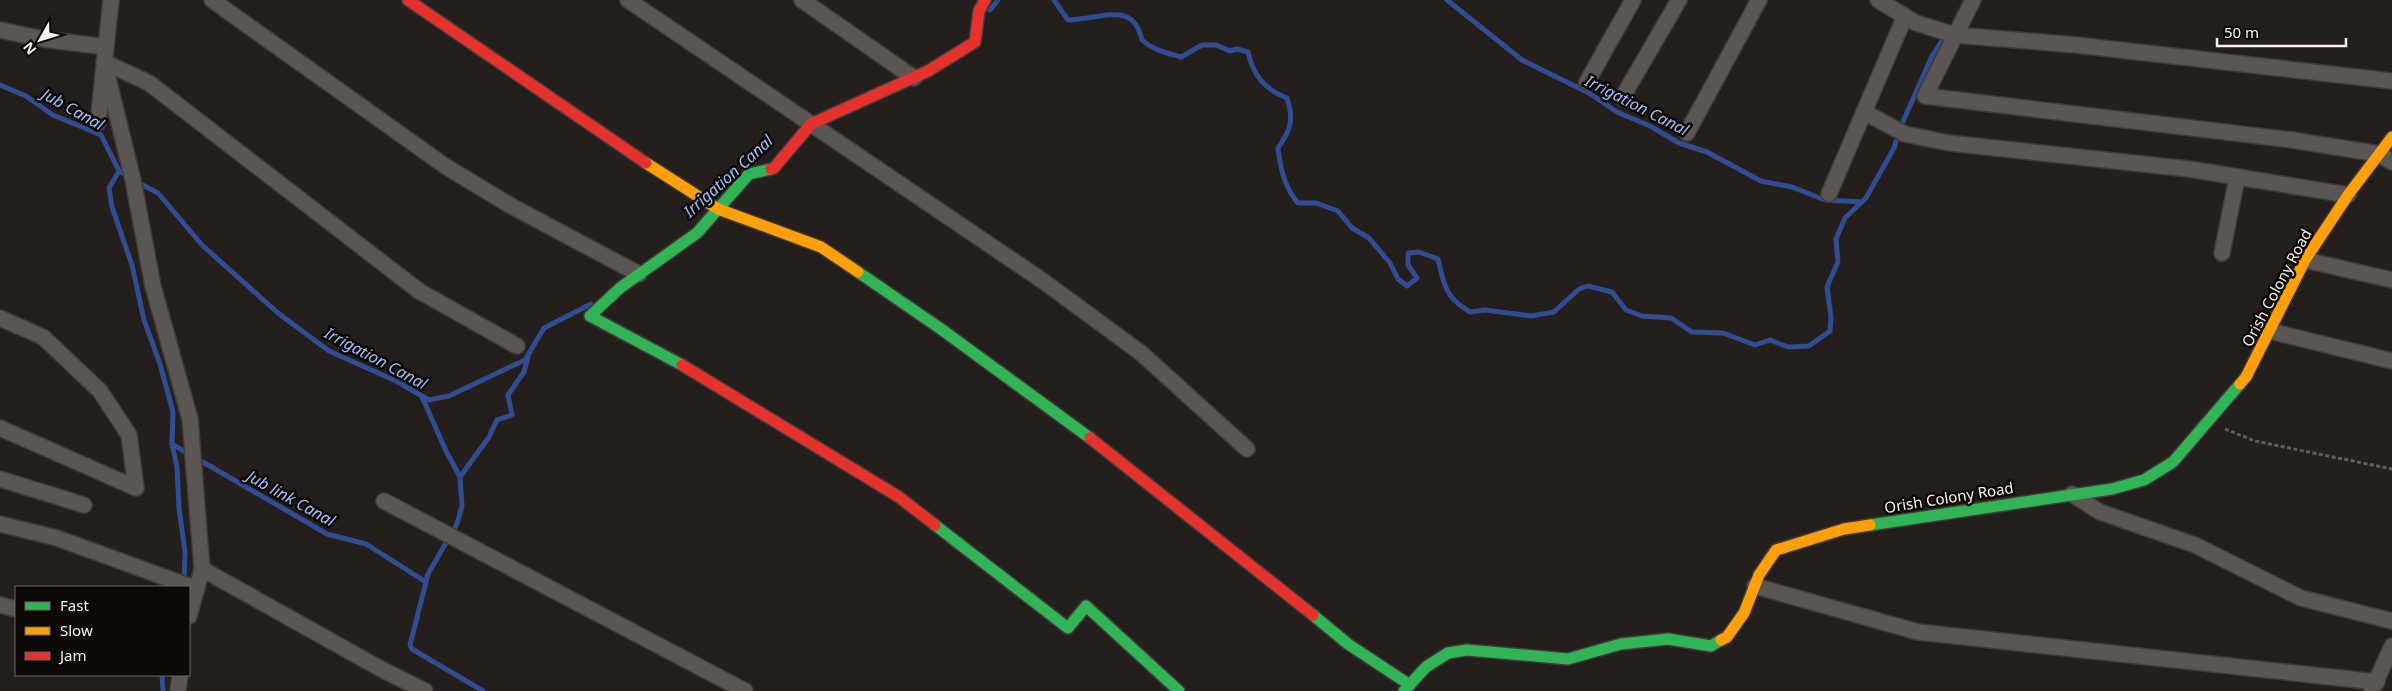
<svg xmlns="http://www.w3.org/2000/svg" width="2392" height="691" viewBox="0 0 2392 691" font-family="'Noto Sans',sans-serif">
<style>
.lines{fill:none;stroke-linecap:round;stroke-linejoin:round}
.stream{stroke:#314c90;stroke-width:5}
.street-casing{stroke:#403b3a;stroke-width:18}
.fast-casing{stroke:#403b3a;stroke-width:14}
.slow-casing{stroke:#403b3a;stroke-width:14}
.jam-casing{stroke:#403b3a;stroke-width:14}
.path{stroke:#625e5c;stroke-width:3;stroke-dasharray:4 2.5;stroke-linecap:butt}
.street{stroke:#5b5654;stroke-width:15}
.fast{stroke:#30b455;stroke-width:11}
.slow{stroke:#ff9f0a;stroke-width:11}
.jam{stroke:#e5322d;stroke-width:11}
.labels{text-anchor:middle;stroke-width:5;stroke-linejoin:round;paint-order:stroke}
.street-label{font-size:15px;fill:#faf3f0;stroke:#0d0907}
.water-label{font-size:16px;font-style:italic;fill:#a2bffe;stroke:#0d0907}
</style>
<rect width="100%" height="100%" fill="#241e1c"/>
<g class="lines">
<g class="stream">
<path d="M1054 0 1068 20C1103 19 1133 0 1142 40 1153 50 1167 53 1181 57L1202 45H1216L1230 51 1237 49 1248 52C1253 75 1264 89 1287 98 1294 119 1291 130 1278 148 1280 167 1285 189 1298 203H1316L1338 211 1352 228 1369 238 1390 263 1398 279 1407 286 1417 278 1408 265V253L1419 252 1438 259C1444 286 1446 298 1470 312L1485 310 1531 316 1554 312 1579 289 1588 286 1612 292 1626 310 1642 316 1671 318 1692 332 1723 333 1755 345 1770 340 1788 347 1809 346 1830 331 1831 317 1827 287 1838 262 1836 239 1845 218 1866 198 1894 148 1901 126 1932 56 1947 33"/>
<path d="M1447 0 1522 60 1589 93 1617 112 1650 126 1679 143 1707 152 1761 181 1792 187 1825 200 1862 202"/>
<path d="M990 10 998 0"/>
<path d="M0 85 26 96 53 115 101 135 119 171"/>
<path d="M130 178 119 171 109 188 112 207 132 265 144 320 160 364 173 412 172 444 177 467 179 508 185 552 184 582"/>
<path d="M137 182 158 193 202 245 278 313 329 351 396 381 429 400 449 396 525 360 544 328 591 304"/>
<path d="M422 397 446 451 460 477 462 506 457 524 428 574 410 645 412 649 483 691"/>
<path d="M172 444 327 534 366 544 426 582"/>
<path d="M460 477 489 437 497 420 512 415 508 395 524 372 528 357"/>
<path d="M162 675 163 691"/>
</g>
<defs>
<g id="street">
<path d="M212 0 445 166 513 207 639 274"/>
<path d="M628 0 1043 281 1141 353 1247 449"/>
<path d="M802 0 914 78"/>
<path d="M1878 0 1916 23 1955 35 2076 45 2392 81"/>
<path d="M1973 0 1925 96 2292 140 2379 154 2392 162"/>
<path d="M0 30 43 39 106 47"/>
<path d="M104 62 133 180 153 286 190 419 202 569 189 616"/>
<path d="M104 62 149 83 419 291 517 346"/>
<path d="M1587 82 1633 0"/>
<path d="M1622 98 1679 0"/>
<path d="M1864 112 1905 134 1949 143 2189 169 2348 195"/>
<path d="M98 123 111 0"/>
<path d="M1687 133 1759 0"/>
<path d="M1829 194 1905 16"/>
<path d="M2222 253 2237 178"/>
<path d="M2305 260 2392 280"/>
<path d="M0 318 43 337 100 391 129 435 136 488 0 428"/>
<path d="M2270 331 2392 361"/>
<path d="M0 479 84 505"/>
<path d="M2072 494 2100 512 2195 545 2301 598 2392 621"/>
<path d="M384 501 745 691"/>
<path d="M0 524 57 538 197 589"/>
<path d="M202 569 381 669 425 691"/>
<path d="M1755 586 1918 632 2377 682"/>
<path d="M0 605 16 609"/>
<path d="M2372 690 2392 646"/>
<path d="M178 691 180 675"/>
</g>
<g id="fast">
<path d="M858 272 941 329 1090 438"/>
<path d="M682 365 590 316 620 288 697 233 749 174 771 169"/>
<path d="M935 525 1068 628 1086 606 1179 691"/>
<path d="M1870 525 2112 489 2144 480 2173 462 2240 384"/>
<path d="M1313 615 1348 644 1410 685"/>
<path d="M1404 691 1426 667 1448 653 1467 650 1568 659 1621 644 1668 639 1711 646 1721 640"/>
</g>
<g id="slow">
<path d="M646 163 718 209 821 247 858 272"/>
<path d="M2240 384 2246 377 2305 260 2348 195 2392 137"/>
<path d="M1721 640 1727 637 1744 613 1759 575 1776 550 1844 529 1870 525"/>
</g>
<g id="jam">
<path d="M408 0 646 163"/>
<path d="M771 169 774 168 811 124 928 71 975 42 979 11 985 0"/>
<path d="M682 365 899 497 935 525"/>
<path d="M1090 438 1313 615"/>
</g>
</defs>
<use href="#street" class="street-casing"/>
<use href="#fast" class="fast-casing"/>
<use href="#slow" class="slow-casing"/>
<use href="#jam" class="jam-casing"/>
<path class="path" d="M2225 429 2255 441 2392 469"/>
<use href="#street" class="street"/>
<use href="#fast" class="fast"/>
<use href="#slow" class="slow"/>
<use href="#jam" class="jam"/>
</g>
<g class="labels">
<g class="street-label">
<text transform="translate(2277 288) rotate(-62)" y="5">Orish Colony Road</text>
<text transform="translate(1949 498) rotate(-9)" y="5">Orish Colony Road</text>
</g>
<g class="water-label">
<text transform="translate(1637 105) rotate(27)" y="6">Irrigation Canal</text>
<text transform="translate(73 109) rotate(29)" y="6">Jub Canal</text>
<text transform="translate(728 176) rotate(-42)" y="6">Irrigation Canal</text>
<text transform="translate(376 358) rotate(28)" y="6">Irrigation Canal</text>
<text transform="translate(291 498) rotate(29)" y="6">Jub link Canal</text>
</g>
</g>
<rect x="15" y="586" width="175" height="90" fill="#0d0907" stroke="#6c6764"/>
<rect x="25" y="602" width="25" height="8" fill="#30b455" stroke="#6c6764"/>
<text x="60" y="611" font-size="15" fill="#faf3f0">Fast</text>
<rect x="25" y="627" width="25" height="8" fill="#ff9f0a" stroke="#6c6764"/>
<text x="60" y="636" font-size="15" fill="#faf3f0">Slow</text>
<rect x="25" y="652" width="25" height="8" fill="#e5322d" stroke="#6c6764"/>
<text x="60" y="661" font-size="15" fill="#faf3f0">Jam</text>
<g transform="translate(40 40) rotate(231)" stroke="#0d0907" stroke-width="4" paint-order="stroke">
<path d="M0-4L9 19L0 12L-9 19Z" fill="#faf3f0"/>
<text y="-8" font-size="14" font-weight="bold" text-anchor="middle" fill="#faf3f0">N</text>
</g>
<path d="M2217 38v8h129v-8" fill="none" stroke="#faf3f0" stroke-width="2.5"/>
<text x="2224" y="38" font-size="15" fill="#faf3f0" stroke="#0d0907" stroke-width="4" paint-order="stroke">50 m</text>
</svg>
